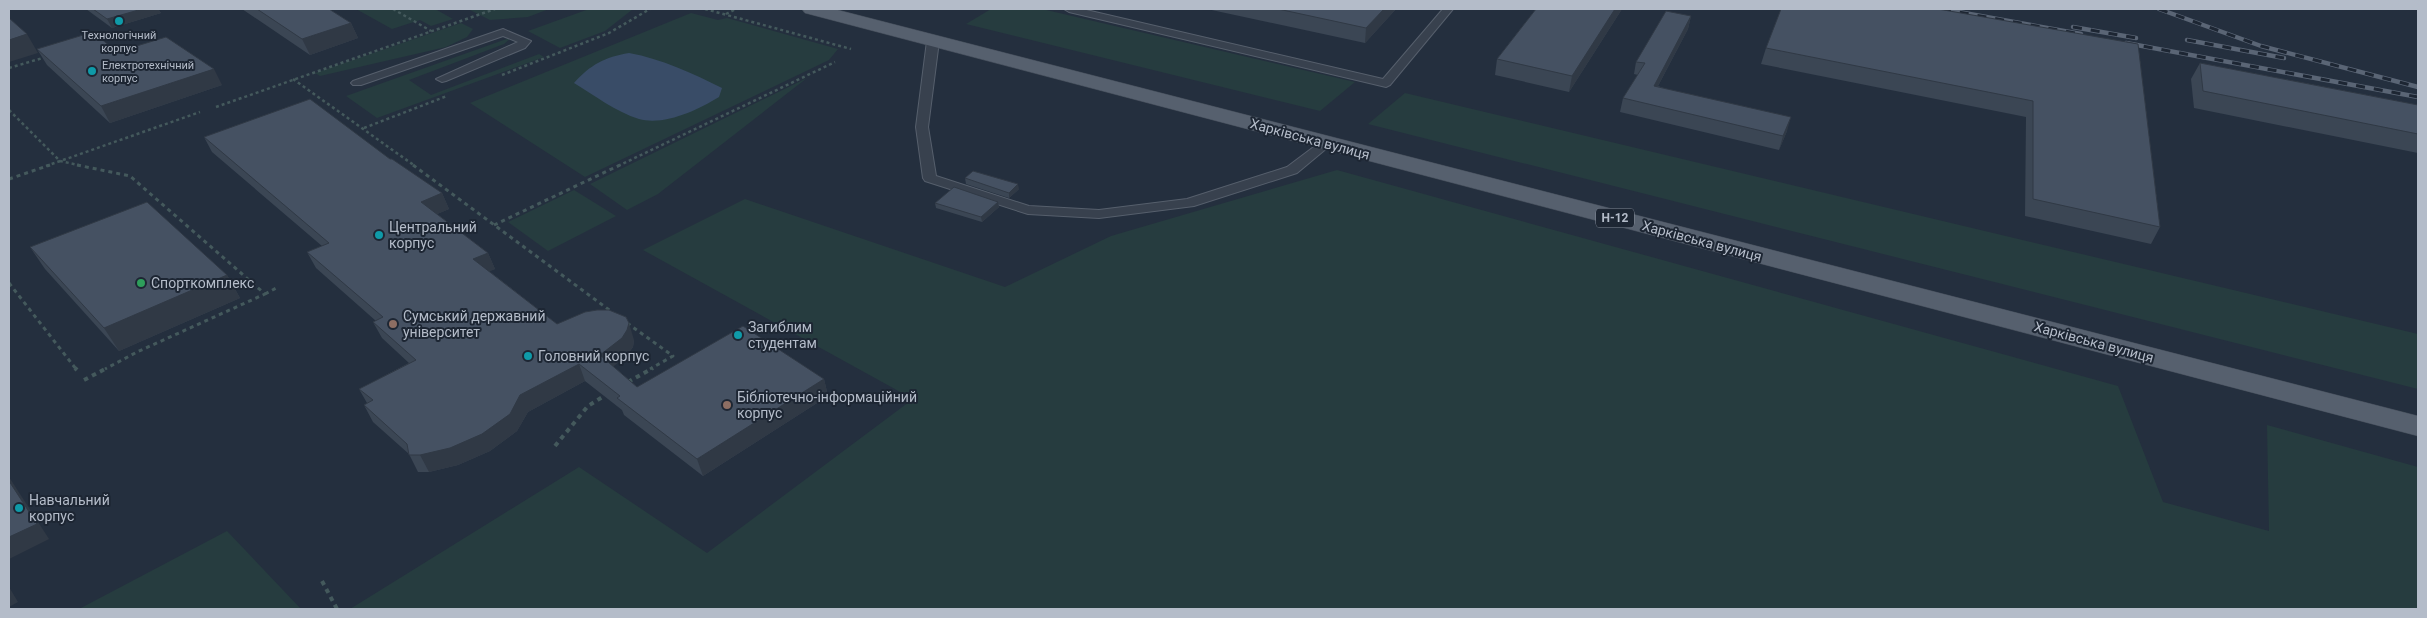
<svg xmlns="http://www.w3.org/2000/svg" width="2427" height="618" viewBox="0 0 2427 618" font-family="Roboto,sans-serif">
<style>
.green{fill:#263c3f}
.water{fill:#394c67}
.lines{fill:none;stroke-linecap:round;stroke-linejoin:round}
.service-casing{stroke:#565f6c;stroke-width:2}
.primary-casing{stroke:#414a57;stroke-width:1}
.path-far2{stroke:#44595c;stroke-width:2.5;stroke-dasharray:3 3;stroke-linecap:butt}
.path-far1{stroke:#44595c;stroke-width:3;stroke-dasharray:4 4;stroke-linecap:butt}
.path{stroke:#44595c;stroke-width:4;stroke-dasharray:4.5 4.5;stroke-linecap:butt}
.service{fill:#38414e;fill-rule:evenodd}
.primary{fill:#56606e;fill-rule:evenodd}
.rail-casing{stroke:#5a6575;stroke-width:4.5}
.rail{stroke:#1d2633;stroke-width:3;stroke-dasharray:9;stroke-linecap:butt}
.wall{fill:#3b4654}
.shaded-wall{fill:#303945}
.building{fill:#455162;stroke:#303945}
.culture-dot{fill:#0f9aa8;stroke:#1d2633;stroke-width:2}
.leisure-dot{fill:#2e9e5b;stroke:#1d2633;stroke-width:2}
.education-dot{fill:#8d6e63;stroke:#1d2633;stroke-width:2}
.labels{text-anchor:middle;stroke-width:4;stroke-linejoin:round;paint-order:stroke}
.far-poi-label{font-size:11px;fill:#b4bcc9;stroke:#1d2633}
.shield{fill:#1d2633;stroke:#878f9c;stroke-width:1}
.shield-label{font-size:12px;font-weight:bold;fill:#b4bcc9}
.street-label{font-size:14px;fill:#b4bcc9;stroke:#1d2633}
.poi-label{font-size:14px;fill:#b4bcc9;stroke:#1d2633;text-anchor:start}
</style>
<rect width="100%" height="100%" fill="#242f3e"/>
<g class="green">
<path d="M356 9H435L453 19 431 26 420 20 392 29Z"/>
<path d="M468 9H549L528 17 490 20Z"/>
<path d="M589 9H633L605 31 560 48 528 31Z"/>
<path d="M991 9H1042L1355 82 1320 111 966 24Z"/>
<path d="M691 13 718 20 727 18 838 49 829 60 585 177 470 103Z"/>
<path d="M461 23 473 29 467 37 446 47 320 76 315 73Z"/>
<path d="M512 37 504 44 409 80 431 95 539 54 544 57 377 118 346 96Z"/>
<path d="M807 78 658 194 627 210 590 184Z"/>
<path d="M1405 93 2418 334V389L1368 124Z"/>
<path d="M1337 170 2118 386 2163 502 2269 531 2267 425 2418 467V609H350L579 467 707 553 913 399 643 250 745 199 1005 287 1111 236Z"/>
<path d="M574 190 616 216 548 251 508 222Z"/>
<path d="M227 531 301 609H79Z"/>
</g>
<path class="water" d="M629 53C662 59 692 73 722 88L719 97C698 110 664 126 639 119 616 112 594 95 574 83 590 65 605 57 629 53Z"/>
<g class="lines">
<defs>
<g id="service">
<path d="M1064 9H1082L1383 79 1443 9H1453L1390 85 1386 87 1069 12Z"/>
<path d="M503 29 531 41 525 48 446 81 442 82 436 79 518 42 503 36 361 85H353L351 83 353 81Z"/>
<path d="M933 38 939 41 928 127 936 176 1029 206 1099 210 1187 199 1287 167 1323 140 1327 139 1333 143 1297 173 1194 206 1099 218 1028 214 925 181 923 178 916 127 927 41Z"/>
</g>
<path id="primary" d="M802 9H834L2418 416V436L805 13Z"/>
</defs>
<use href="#service" class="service-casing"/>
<use href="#primary" class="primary-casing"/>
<g class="path-far2">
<path d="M393 9 431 31"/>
<path d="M705 9 851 49"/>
<path d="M726 14 736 9"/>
<path d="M9 68 46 57"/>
<path d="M502 75 609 33 650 9"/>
<path d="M293 79 415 166"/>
<path d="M216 107 495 9"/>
<path d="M9 110 60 161 83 166"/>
<path d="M364 128 447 96"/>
<path d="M46 166 200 112"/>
<path d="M618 166 835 62"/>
</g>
<g class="path-far1">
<path d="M77 165 130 176 265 294 137 352 105 369"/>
<path d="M413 165 612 312"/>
<path d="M9 179 50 165"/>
<path d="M494 225 620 165"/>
<path d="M9 283 76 369"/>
<path d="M265 294 278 287"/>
<path d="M627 323 673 356 650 369"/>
</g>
<g class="path">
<path d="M75 368 77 370"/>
<path d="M84 380 107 368"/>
<path d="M628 382 653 368"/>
<path d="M555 446 588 406 604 396"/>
<path d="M322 581 337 609"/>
</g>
<use href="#service" class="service"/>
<use href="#primary" class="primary"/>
<defs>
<g id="rail">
<path d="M1942 9 2081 34"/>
<path d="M2159 9 2261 46 2418 87"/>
<path d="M2073 27 2136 38"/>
<path d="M2187 40 2284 58"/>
<path d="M2126 43 2418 97"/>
</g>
</defs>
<use href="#rail" class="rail-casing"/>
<use href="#rail" class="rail"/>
</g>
<g class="wall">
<path d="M86 9H158L161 13 112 28Z"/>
<path d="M242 9H329L351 23 358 38 310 55Z"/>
<path d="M1207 9H1396L1365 43Z"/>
<path d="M1536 9H1622L1569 92 1495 75 1497 59Z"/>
<path d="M1691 16 1688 29 1658 86 1787 131 1779 150 1620 112 1623 98 1638 75 1634 74 1636 62Z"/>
<path d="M2138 44 2160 227 2151 244 2025 216 2026 117 1761 64 1766 48Z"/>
<path d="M37 49 117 52 222 85 110 123 47 65Z"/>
<path d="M2200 63 2418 105V153L2194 108 2191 79Z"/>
<path d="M204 137 390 159 442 193 449 209 437 214 488 253 495 269 489 271 557 324 634 340 633 347 627 355 613 366 637 387 824 379 828 396 703 476 624 415 622 410 585 381 528 412 517 431 490 451 458 465 429 472H418L409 454 373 422 364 405 367 403 359 389 409 363 382 338 373 322 376 321 316 268 307 252 322 246 212 152Z"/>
<path d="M965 178 1019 189 1009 198 966 184Z"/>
<path d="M998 202 999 207 982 222 936 208 935 203Z"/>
<path d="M30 247 227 275 240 298 119 351 45 269Z"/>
</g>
<g class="shaded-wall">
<path d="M142 9H158L161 13 112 28 107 19Z"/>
<path d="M1384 9H1396L1365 43 1366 28Z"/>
<path d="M1615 9H1622L1569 92 1572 76Z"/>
<path d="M1691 16 1688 29 1651 99 1654 86Z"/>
<path d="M351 23 358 38 310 55 302 39Z"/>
<path d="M27 34 38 53 9 62V40Z"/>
<path d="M214 69 222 85 110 123 101 106Z"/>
<path d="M1791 117 1787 131 1779 150 1783 136Z"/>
<path d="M1018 184 1019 189 1009 198V193Z"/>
<path d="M442 193 449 209 428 218 421 202Z"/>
<path d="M998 202 999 207 982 222 981 217Z"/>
<path d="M488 253 495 269 480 276 473 259Z"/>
<path d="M227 275 240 298 119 351 104 328Z"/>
<path d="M629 323 634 340 633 347 627 355 607 372 600 355Z"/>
<path d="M579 364 585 381 528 412 517 431 490 451 458 465 429 472 420 455 520 395Z"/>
<path d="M824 379 828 396 703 476 697 459Z"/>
<path d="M9 477 49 539 9 559Z"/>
<path d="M9 587 18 602 9 607Z"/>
</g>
<g class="building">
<path d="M93 9H142L107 19Z"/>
<path d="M257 9H329L351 23 302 39Z"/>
<path d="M1278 9H1384L1366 28Z"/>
<path d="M1536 9H1615L1572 76 1497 59Z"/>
<path d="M1781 9H1938L2138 44 2160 227 2033 199V101L1766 48Z"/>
<path d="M1666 11 1691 16 1654 86 1791 117 1783 136 1623 98 1645 63 1636 62Z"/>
<path d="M9 18 27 34 9 40Z"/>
<path d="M93 32 117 52 166 37 214 69 101 106 37 49Z"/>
<path d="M2200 63 2418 105V134L2203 91Z"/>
<path d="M310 99 390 159H392L442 193 421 202 488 253 473 259 557 324 585 312 597 310H609L626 317 629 323 627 330 622 338 600 355 637 387 743 326 824 379 697 459 617 398 620 396 579 364 520 395 510 414 482 434 450 448 420 455H409L407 444 364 405 373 400 359 389 416 360 373 322 383 317 307 252 329 243 204 137Z"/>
<path d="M973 171 1018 184 1009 193 965 178Z"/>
<path d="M954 187 998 202 981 217 935 203Z"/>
<path d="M147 202 227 275 104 328 30 247Z"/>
<path d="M9 481 37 524 9 537Z"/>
</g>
<g class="culture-dot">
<circle cx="119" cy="21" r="5"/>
<circle cx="92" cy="71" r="5"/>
<circle cx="379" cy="235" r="5"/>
<circle cx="738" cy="335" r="5"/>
<circle cx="528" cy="356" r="5"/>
<circle cx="19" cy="508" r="5"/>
</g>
<circle class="leisure-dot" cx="141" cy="283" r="5"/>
<g class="education-dot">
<circle cx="393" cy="324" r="5"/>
<circle cx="727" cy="405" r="5"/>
</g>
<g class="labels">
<g class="far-poi-label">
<text x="119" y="39">Технологічний<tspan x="119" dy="13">корпус</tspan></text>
<text x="102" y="69" text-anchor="start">Електротехнічний<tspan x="102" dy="13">корпус</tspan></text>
</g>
<rect class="shield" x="1596" y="208.5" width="38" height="19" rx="4"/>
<g class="shield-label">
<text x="1615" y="222">Н-12</text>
</g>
<g class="street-label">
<text transform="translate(1310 139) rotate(15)" y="5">Харківська вулиця</text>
<text transform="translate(1702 241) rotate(15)" y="5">Харківська вулиця</text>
<text transform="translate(2094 342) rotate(15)" y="5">Харківська вулиця</text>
</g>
<g class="poi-label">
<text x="389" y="232">Центральний<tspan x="389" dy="16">корпус</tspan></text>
<text x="151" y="288">Спорткомплекс</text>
<text x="403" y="321">Сумський державний<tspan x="403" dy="16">університет</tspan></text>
<text x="748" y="332">Загиблим<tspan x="748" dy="16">студентам</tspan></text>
<text x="538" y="361">Головний корпус</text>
<text x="737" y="402">Бібліотечно-інформаційний<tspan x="737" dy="16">корпус</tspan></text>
<text x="29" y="505">Навчальний<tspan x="29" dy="16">корпус</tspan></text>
</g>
</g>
<rect width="2427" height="618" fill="none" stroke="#b4bcc9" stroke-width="20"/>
</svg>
